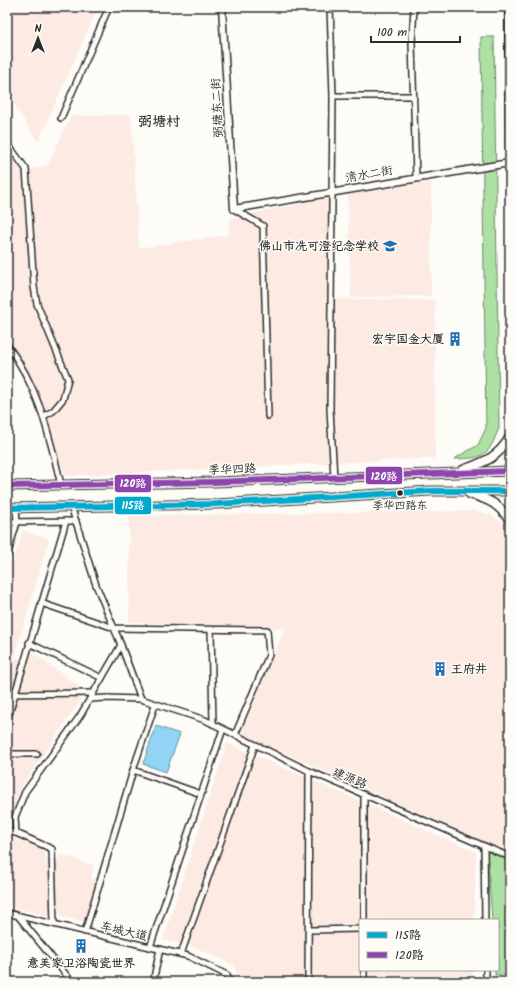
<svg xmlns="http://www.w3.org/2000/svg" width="517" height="989" viewBox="0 0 517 989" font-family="Kalam,'LXGW WenKai TC',sans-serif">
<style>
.built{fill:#fceae3}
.green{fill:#ade1a4;stroke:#6c8668}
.water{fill:#92d4f3;stroke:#6990a3}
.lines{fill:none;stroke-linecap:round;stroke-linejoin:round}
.minor-casing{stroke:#2b2b2b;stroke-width:8}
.tertiary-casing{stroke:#2b2b2b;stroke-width:9}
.secondary-casing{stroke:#2b2b2b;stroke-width:10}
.primary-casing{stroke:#2b2b2b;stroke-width:11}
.minor{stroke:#fdfcf7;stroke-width:5}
.tertiary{stroke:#fdfcf7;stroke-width:6}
.secondary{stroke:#fdfcf7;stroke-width:7}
.primary{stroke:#fdfcf7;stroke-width:8}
.bus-1-casing{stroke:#fdfcf7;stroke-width:9}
.bus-2-casing{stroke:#fdfcf7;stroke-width:9}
.bus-1{stroke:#00a9ce;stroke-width:6}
.bus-2{stroke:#8e44ad;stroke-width:6}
.bus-dot{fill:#2b2b2b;stroke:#fdfcf7;stroke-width:1.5}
.labels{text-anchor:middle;stroke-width:3;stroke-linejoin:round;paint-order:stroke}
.bus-label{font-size:11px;fill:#2b2b2b;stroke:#fdfcf7}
.street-label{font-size:12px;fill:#2b2b2b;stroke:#fdfcf7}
.poi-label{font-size:12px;font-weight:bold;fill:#2b2b2b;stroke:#fdfcf7;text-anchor:end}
.quarter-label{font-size:14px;font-weight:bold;fill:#2b2b2b;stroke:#fdfcf7}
.line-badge{stroke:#fdfcf7;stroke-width:1.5}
.badge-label{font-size:11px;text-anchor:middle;font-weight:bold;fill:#fff}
</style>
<rect width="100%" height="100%" fill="#fdfcf7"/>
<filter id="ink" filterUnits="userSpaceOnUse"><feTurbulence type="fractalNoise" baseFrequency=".025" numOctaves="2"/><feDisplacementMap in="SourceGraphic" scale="8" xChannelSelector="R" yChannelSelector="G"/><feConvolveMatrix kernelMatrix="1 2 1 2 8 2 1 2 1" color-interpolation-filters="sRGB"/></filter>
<g filter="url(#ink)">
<g class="built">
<path d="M7 7H93L96 12 38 142 7 93Z"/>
<path d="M131 115 139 248 228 235 231 218 333 197 336 299 435 300V458L65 476 44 416 13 350 7 345V150L23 171 48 165 71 116Z"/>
<path d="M431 182V296L351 297 348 195Z"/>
<path d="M476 511 491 515 504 524 510 538V853L241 734 285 628 129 622V516Z"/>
<path d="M23 531 49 539 14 658 29 660 32 652 78 686 80 701 20 789 9 822 10 837 44 850 46 860H59V854L93 865 91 879 98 881 85 922 61 916 59 908 49 907V916L7 906V582Z"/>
<path d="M227 743 476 852 474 920H360V970H473L472 975 239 979 234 965 195 947 163 940Z"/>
</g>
<g class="green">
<path d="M481 37H494L499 428C488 457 484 458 454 459L478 445 486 428Z"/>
<path d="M487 851 510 860V974L495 975V970H498V920H492Z"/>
</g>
<path class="water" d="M156 726 180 734 166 772 143 764Z"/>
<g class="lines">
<defs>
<g id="minor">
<path d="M330 7 333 96 330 410 334 477"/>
<path d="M414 7 412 43 416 177"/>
<path d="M333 96H413"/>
<path d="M61 118 109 7"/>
<path d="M7 143 26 169 34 287 37 304 68 379 63 399 53 411 44 416"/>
<path d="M234 209 263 226 268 416"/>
<path d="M7 345C39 387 49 435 61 485"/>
<path d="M71 506 96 585 119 640 141 699"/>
<path d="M7 522 76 521"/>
<path d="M7 556 17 522 16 508"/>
<path d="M41 603 114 628 267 630 269 655 235 735"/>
<path d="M211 630 213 724"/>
<path d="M29 643 102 678"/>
<path d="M7 694 93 693"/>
<path d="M90 699 106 698 141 699 205 720 309 771 484 846 485 920"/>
<path d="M7 721 66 521"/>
<path d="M7 754H37"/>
<path d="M133 770 201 794"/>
<path d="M364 795V920"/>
<path d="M7 832 16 833"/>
<path d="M484 846 510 857"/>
<path d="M7 913 188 956 227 975 229 982"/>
<path d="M18 916 72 982"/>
<path d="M54 924 52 849 16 833 15 817 25 792 80 716 121 645"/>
<path d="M309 930 360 929"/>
<path d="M85 932 135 764 155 705"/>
<path d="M150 947 223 729"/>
<path d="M181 954 255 745"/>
<path d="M364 970V982"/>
<path d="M486 970V982"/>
<path d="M153 982 160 949"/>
<path d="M308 982 309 771"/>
</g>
<path id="tertiary" d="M222 7 234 209 509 163"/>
<path id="secondary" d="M509 7 510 169"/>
<g id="primary">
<path d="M463 470C484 462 498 458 510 437"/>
<path d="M7 486 214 482 510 471"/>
<path d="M470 494C490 500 497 503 510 520"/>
<path d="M7 508 217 504 430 491H510"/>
</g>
</defs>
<use href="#minor" class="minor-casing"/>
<use href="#tertiary" class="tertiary-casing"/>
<use href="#secondary" class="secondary-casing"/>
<use href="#primary" class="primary-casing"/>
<use href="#minor" class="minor"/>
<use href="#tertiary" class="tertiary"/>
<use href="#secondary" class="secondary"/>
<use href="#primary" class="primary"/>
<defs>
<path id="bus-1" d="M7 508 217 504 430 491H510"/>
<path id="bus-2" d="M7 486 214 482 510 471"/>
</defs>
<use href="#bus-1" class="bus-1-casing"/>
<use href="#bus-2" class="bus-2-casing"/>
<use href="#bus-1" class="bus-1"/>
<use href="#bus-2" class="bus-2"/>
</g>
</g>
<defs>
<symbol id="school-bare" viewBox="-9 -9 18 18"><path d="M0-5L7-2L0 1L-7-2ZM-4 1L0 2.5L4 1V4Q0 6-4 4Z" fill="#1f6fb2" stroke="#fdfcf7" stroke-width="2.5" paint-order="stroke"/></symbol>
<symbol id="building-bare" viewBox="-9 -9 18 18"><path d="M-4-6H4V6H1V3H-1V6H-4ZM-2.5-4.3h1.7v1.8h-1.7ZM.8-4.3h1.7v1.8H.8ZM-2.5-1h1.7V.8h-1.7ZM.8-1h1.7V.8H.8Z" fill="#1f6fb2" stroke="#fdfcf7" stroke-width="2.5" paint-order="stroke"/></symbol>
</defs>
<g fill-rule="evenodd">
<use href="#school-bare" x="380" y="236" width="20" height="20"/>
<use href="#building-bare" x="445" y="329" width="20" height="20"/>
<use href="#building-bare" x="430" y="659" width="20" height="20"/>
<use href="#building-bare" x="71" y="936" width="20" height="20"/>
</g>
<circle class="bus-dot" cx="400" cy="493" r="3.5"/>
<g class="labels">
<g class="bus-label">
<text x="400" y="509">季华四路东</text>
</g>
<g class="street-label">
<text transform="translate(217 108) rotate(-93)" y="4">弼塘东二街</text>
<text transform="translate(369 174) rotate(-10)" y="4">清水二街</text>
<text transform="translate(232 469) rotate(-2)" y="4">季华四路</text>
<text transform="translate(350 778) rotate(23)" y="4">建源路</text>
<text transform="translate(124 931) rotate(13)" y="4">车城大道</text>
</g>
<g class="poi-label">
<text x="379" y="250">佛山市冼可澄纪念学校</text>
<text x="444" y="343">宏宇国金大厦</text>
<text x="451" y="673" text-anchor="start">王府井</text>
<text x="81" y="967" text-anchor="middle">意美家卫浴陶瓷世界</text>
</g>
<g class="quarter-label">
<text x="159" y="126">弼塘村</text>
</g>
</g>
<g class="line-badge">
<rect x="365" y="466" width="38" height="19" rx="4" fill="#8e44ad"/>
<rect x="114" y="474" width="38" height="19" rx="4" fill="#8e44ad"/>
<rect x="114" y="496" width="38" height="19" rx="4" fill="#00a9ce"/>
</g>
<g class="badge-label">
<text x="384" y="480">120路</text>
<text x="133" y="487">120路</text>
<text x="133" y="509">115路</text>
</g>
<rect width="517" height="989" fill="none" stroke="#fdfcf7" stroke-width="24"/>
<rect x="12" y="12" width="493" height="965" fill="none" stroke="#2b2b2b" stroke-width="1.5" filter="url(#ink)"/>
<rect x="359" y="919" width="140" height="52" fill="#fdfcf7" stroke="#a9a8a5"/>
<rect x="367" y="932" width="20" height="6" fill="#00a9ce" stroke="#a9a8a5"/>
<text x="395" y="939" font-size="12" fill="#2b2b2b">115路</text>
<rect x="367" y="952" width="20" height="6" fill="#8e44ad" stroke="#a9a8a5"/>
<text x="395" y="959" font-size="12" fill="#2b2b2b">120路</text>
<g transform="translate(38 38)" stroke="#fdfcf7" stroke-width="3" paint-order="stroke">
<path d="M0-3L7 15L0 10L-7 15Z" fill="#2b2b2b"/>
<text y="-6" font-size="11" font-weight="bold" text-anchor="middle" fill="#2b2b2b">N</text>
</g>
<path d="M371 36v6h89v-6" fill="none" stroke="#2b2b2b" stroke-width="2"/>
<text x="377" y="36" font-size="12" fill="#2b2b2b" stroke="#fdfcf7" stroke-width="3" paint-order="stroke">100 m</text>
</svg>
